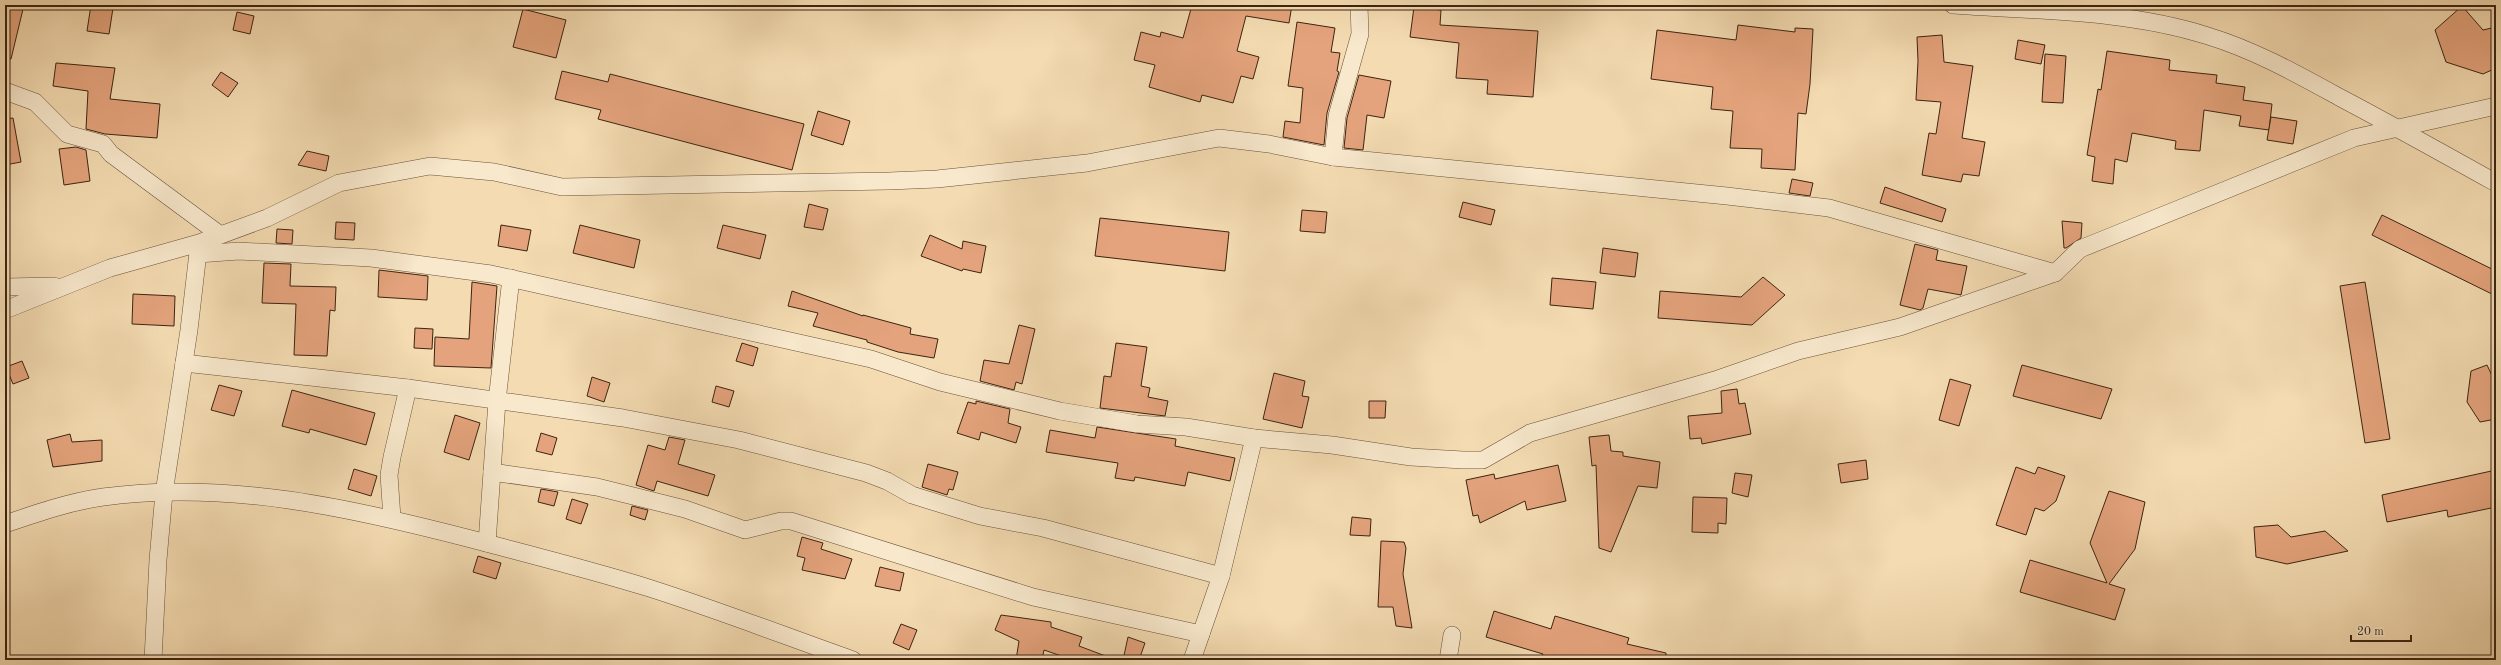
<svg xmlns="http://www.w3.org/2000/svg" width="2501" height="665" viewBox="0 0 2501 665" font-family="'Old Standard TT',serif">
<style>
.building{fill:#e4a37c;stroke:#3c2412}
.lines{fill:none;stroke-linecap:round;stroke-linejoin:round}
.street-casing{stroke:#6a523a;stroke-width:18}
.street{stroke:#f8e8cc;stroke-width:17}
</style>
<rect width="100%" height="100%" fill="#f4dbb1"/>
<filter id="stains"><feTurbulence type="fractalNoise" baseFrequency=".005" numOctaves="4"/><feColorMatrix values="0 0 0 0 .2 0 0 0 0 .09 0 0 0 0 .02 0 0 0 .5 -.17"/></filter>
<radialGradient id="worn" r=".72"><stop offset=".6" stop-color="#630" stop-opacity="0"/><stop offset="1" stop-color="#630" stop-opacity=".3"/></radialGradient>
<g class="building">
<path d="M5 5H24L11 59 5 58Z"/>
<path d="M91 5 113 8 109 34 87 31Z"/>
<path d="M1192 5H1292L1289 23 1246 16 1237 51 1259 57 1253 79 1241 76 1233 103 1202 95 1200 102 1149 87 1155 65 1134 60 1141 32 1160 37 1161 32 1183 38Z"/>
<path d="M2462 6 2483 30 2496 27V68L2483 74 2446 62 2435 30Z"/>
<path d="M1414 7 1441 10 1440 25 1538 31 1533 97 1487 94 1488 80 1456 78 1459 43 1410 37Z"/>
<path d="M523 9 566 20 556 58 513 47Z"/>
<path d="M237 12 254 16 250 34 233 30Z"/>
<path d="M1297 22 1335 28 1331 52 1340 53 1337 71 1339 72 1327 113 1324 145 1283 137 1285 121 1300 123 1303 88 1288 86Z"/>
<path d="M1738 25 1795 32V28L1813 29 1810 84 1806 114 1798 113 1795 170 1761 168 1762 149 1730 148 1733 111 1711 109 1713 87 1651 79 1657 30 1736 40Z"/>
<path d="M1942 35 1944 62 1973 66 1962 138 1985 142 1979 176 1963 174 1961 182 1922 175 1929 133 1936 134 1941 102 1916 100 1918 61 1917 37Z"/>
<path d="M2018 40 2045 45 2041 64 2015 59Z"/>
<path d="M2107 51 2170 60 2169 70 2217 75 2216 83 2245 87 2243 100 2272 104 2269 130 2239 126 2241 116 2204 110 2200 151 2175 149 2176 141 2132 133 2127 162 2115 159 2113 184 2092 181 2095 157 2087 155 2098 89 2101 90Z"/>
<path d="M2045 54 2066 56 2063 103 2042 102Z"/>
<path d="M56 63 115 68 110 99 160 104 157 138 105 134 86 129 88 91 53 86Z"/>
<path d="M562 71 608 82 610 74 804 124 792 170 598 119 601 110 555 99Z"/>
<path d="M221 72 238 83 228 97 212 85Z"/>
<path d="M1359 75 1391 81 1384 118 1367 115 1363 150 1344 148 1347 118Z"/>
<path d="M818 111 850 121 843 145 811 135Z"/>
<path d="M2271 117 2297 121 2293 144 2267 140Z"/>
<path d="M13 118 21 162 5 165V119Z"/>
<path d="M76 147 86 150 90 181 64 185 59 149Z"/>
<path d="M307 151 329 156 326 171 298 165Z"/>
<path d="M1792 179 1813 183 1810 196 1789 193Z"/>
<path d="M1885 187 1946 209 1942 222 1880 203Z"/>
<path d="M1463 202 1495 210 1491 225 1459 217Z"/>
<path d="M809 204 828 209 823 230 804 227Z"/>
<path d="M1302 210 1327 212 1325 233 1300 231Z"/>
<path d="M2382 215 2496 271V296L2372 235Z"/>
<path d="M1100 218 1229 232 1225 271 1095 256Z"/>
<path d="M2062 221 2082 223 2081 238 2066 248H2064Z"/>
<path d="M336 222 355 223 354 240 335 239Z"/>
<path d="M501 225 531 230 527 251 498 246Z"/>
<path d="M580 225 640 240 634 268 573 253Z"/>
<path d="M723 225 766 235 760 259 717 248Z"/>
<path d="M277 229 293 230 292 244 276 243Z"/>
<path d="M930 235 962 249 963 241 986 246 981 273 963 269 962 271 921 256Z"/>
<path d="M1915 244 1938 250 1936 260 1967 266 1961 295 1928 289 1923 308 1920 310 1900 305Z"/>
<path d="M1603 248 1638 253 1635 277 1600 273Z"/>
<path d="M264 263 291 264 290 286 336 287 335 311 330 310 327 356 294 355 296 304 262 303Z"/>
<path d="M379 270 428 276 427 300 378 297Z"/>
<path d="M1763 277 1785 295 1752 325 1658 318 1660 291 1741 297Z"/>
<path d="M1552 278 1596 282 1593 309 1550 305Z"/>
<path d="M472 282 497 286 491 368 434 366 435 337 469 339Z"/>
<path d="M2365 282 2390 439 2365 443 2340 286Z"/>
<path d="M792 291 863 316V315L911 328 910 334 938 339 934 358 898 352 867 342V340L813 326 818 313 788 306Z"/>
<path d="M133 294 175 296 174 326 132 324Z"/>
<path d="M1019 325 1035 329 1022 384 1016 382 1014 390 980 381 984 360 1009 364Z"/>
<path d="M415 328 433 329 432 349 414 348Z"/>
<path d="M742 343 758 348 753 366 736 361Z"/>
<path d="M1116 343 1147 347 1141 386 1150 388 1148 397 1168 401 1165 416 1100 408 1104 376 1111 377Z"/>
<path d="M22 361 29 378 13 384 6 367Z"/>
<path d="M2022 365 2112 389 2101 419 2013 396Z"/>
<path d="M2487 365 2496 384V419L2480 422 2467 402 2471 371Z"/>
<path d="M1274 373 1305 381 1302 396 1309 397 1302 428 1263 419Z"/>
<path d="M592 377 610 383 604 402 587 396Z"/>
<path d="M1950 379 1971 385 1959 426 1939 420Z"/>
<path d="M219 385 242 391 234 416 211 410Z"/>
<path d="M716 386 734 391 729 407 712 402Z"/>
<path d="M1737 389 1739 404 1745 403 1751 434 1702 444 1701 438 1690 439 1688 416 1722 413 1721 391Z"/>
<path d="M292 390 375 413 366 445 310 429 309 433 282 426Z"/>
<path d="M976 401 1010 409 1008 423 1021 427 1016 443 981 432 979 440 957 433 968 402 976 404Z"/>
<path d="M1369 401H1386L1385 418H1369Z"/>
<path d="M455 415 480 423 469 460 444 452Z"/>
<path d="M1097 427 1176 439 1175 446 1235 458 1230 481 1188 472 1185 486 1135 477 1134 481 1115 478 1118 463 1046 452 1050 430 1095 438Z"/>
<path d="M541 433 557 438 552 455 536 451Z"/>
<path d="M70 434 72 442 102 440V461L53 467 47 440Z"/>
<path d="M1609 435 1611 451 1623 452V456L1660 462 1657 488 1638 486 1611 552 1599 548 1596 465 1592 466 1589 437Z"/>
<path d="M669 437 685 440 678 464 715 475 708 496 657 481 654 491 636 485 648 445 665 450Z"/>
<path d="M1866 460 1868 479 1841 483 1838 464Z"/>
<path d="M928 464 958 472 953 490 949 489 947 495 922 487Z"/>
<path d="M1558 465 1566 501 1527 510 1525 501 1480 523 1478 515 1473 516 1466 480 1494 474 1495 479Z"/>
<path d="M2016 467 2035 474 2038 467 2065 476 2056 501 2044 511 2035 508 2026 535 1996 525Z"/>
<path d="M354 469 377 476 371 496 348 489Z"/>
<path d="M2496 470V507L2448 517 2447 510 2387 522 2382 495Z"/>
<path d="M1735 473 1752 475 1748 497 1732 493Z"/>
<path d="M541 489 558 492 554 506 538 502Z"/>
<path d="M2109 491 2145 502 2135 549 2109 584 2125 589 2115 620 2020 592 2030 560 2107 583 2090 543Z"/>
<path d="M1693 497 1727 498 1726 524 1718 523V533L1692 532Z"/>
<path d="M572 499 588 504 581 524 566 519Z"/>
<path d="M632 506 648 510 645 520 630 515Z"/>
<path d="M1352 517 1371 519 1370 536 1350 535Z"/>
<path d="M2278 525 2291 537 2325 531 2348 551 2287 564 2256 557 2254 527Z"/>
<path d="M802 537 823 543 821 549 852 559 845 579 802 570 805 558 797 556Z"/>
<path d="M1381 541 1404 542 1406 548 1403 574 1412 628 1396 626 1393 607H1378Z"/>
<path d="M478 556 501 563 496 579 473 572Z"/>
<path d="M880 567 904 573 900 591 875 586Z"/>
<path d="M1494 611 1551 629 1555 616 1629 638 1627 644 1666 653V660H1541L1543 654 1486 637Z"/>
<path d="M1001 615 1051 622V627L1082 637 1079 646 1111 658V660H1073L1044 650 1042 660H1016L1019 641 995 630Z"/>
<path d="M901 624 917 630 909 650 893 643Z"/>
<path d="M1128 637 1145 643 1139 660H1123Z"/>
</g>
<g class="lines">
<defs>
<g id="street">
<path d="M1953 5C2037 11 2127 10 2208 36 2254 50 2297 74 2339 97 2392 125 2444 154 2496 183"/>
<path d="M5 91 35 102 67 134 103 144 111 154 219 234"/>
<path d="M1333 157 1337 116 1360 34 1359 5"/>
<path d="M198 254 239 251 371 258 491 274 871 359 940 382 1060 411 1137 424 1186 427 1254 438 1332 445 1411 457 1463 460H1483L1530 433 1715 380 1798 351 1900 327 2055 273 2080 249 2354 138 2496 106"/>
<path d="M5 287 54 286"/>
<path d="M5 310 110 268 199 243 267 218 339 183 430 166 494 172 562 187 889 181 937 179 1087 163 1219 138 1269 144 1333 157 1727 196 1829 208 2055 273"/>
<path d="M184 363 408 388 623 418 739 440 866 473 887 481 912 495 980 516 1043 528 1221 576"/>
<path d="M492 472 597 487 685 509 745 530 781 521H791L1033 597 1201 634"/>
<path d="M392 518 389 475 392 457 408 388"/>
<path d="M5 524C37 513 69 502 103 497 227 480 352 508 471 539 531 555 591 570 649 588 718 610 785 636 853 660"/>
<path d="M487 543 497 401 511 278"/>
<path d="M153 660 158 560 164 493 189 330 199 244"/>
<path d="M1192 660 1221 576 1254 438"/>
<path d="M1448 660 1452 635"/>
</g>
</defs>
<use href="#street" class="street-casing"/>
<use href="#street" class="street"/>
</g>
<rect width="2501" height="665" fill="none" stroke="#f4dbb1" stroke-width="20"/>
<rect x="6" y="6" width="2489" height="653" fill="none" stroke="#3c2412" stroke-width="2"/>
<rect x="10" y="10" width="2481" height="645" fill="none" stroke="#3c2412"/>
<path d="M2351 635v6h60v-6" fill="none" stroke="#3c2412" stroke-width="2"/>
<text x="2357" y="635" font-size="12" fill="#3c2412" stroke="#f8e8cc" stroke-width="3" paint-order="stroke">20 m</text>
<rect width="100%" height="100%" filter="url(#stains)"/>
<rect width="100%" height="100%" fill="url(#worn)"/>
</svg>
